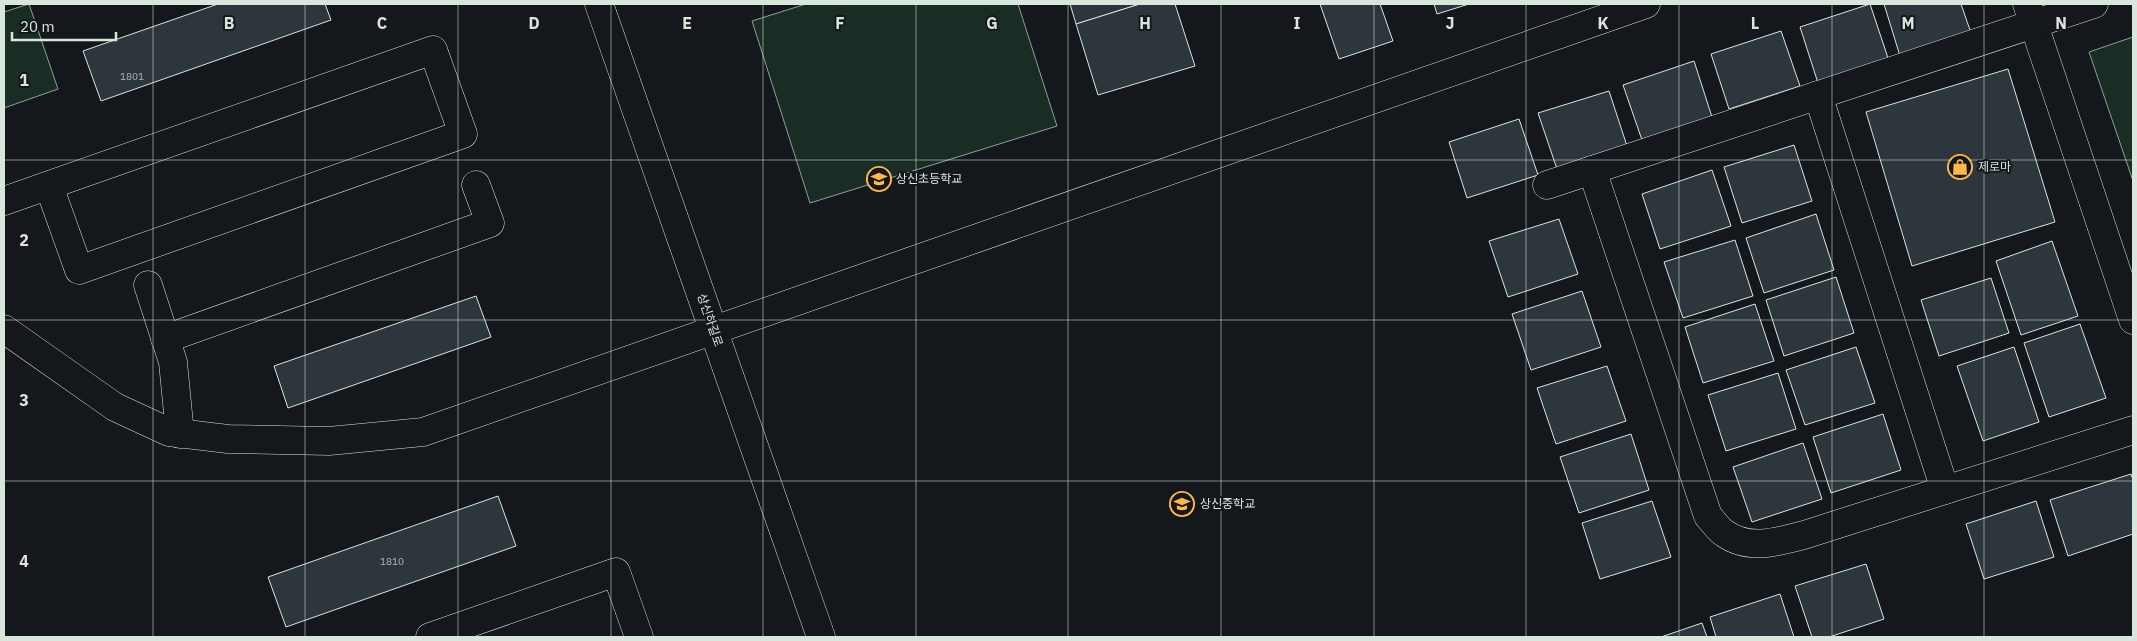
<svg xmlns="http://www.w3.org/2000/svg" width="2137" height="641" viewBox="0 0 2137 641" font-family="'IBM Plex Sans','Noto Sans KR',sans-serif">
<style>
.green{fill:#1a2d24;stroke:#939e99}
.building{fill:#2c363c;stroke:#d8e6dc}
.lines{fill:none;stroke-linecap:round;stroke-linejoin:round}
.street-casing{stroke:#d8e6dc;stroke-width:29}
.secondary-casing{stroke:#d8e6dc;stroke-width:29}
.street{stroke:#14181c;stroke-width:28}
.secondary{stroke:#14181c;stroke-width:28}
.grid{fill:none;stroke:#d8e6dc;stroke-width:1;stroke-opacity:0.55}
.labels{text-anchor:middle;stroke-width:4;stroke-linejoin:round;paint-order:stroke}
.number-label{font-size:10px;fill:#adbab4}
.poi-label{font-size:12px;fill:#d8e6dc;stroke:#14181c;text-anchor:start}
.street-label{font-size:12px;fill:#d8e6dc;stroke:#14181c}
.grid-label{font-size:16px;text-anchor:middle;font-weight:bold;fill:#d8e6dc;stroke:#14181c;stroke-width:4;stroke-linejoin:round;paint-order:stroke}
</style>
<rect width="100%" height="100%" fill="#14181c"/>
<g class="green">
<path d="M29 4 58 89 4 108V12Z"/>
<path d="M806 4H1018L1057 126 810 203 752 21Z"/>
<path d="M2133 37V181L2089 52Z"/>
</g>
<g class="building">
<path d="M218 4H325L331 20 101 101 83 51Z"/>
<path d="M1070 4H1140L1076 24Z"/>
<path d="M1140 4H1175L1195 66 1098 95 1076 24Z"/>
<path d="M1320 4H1380L1393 41 1339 59Z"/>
<path d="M1434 4H1469L1437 14Z"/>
<path d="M1870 4 1889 61 1818 83 1800 27Z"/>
<path d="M1884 4H1961L1971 33 1900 56Z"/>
<path d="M1781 31 1800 86 1729 109 1711 54Z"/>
<path d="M1694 61 1712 117 1642 140 1623 85Z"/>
<path d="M2008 69 2055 222 1912 266 1866 112Z"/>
<path d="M1609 91 1627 146 1557 169 1538 113Z"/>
<path d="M1519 119 1538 175 1467 198 1449 142Z"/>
<path d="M1794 145 1812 201 1742 223 1724 167Z"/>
<path d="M1712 170 1731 226 1660 249 1642 194Z"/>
<path d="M1816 214 1834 270 1764 293 1746 238Z"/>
<path d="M1559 219 1578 274 1508 297 1489 241Z"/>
<path d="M1735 240 1753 296 1683 318 1664 262Z"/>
<path d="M2052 241 2078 316 2021 335 1996 261Z"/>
<path d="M1836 277 1854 333 1784 356 1766 300Z"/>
<path d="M1991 278 2009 333 1939 356 1921 300Z"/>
<path d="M1582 291 1601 347 1531 370 1512 314Z"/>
<path d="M476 296 491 337 288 408 274 366Z"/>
<path d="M1755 304 1774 361 1703 383 1685 327Z"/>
<path d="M2080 324 2106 398 2049 417 2024 343Z"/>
<path d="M1856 347 1875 403 1805 425 1786 370Z"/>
<path d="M2014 347 2039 422 1983 441 1957 366Z"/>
<path d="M1607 366 1626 421 1556 444 1537 388Z"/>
<path d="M1778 373 1796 429 1726 451 1708 395Z"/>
<path d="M1883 414 1901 470 1831 493 1813 437Z"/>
<path d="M1631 434 1649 490 1579 513 1560 457Z"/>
<path d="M1803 443 1822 499 1752 522 1733 467Z"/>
<path d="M2131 474 2133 480V534L2068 556 2050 500Z"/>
<path d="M498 496 516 546 286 627 268 577Z"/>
<path d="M1652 501 1671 557 1600 579 1582 523Z"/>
<path d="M2036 501 2054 557 1984 579 1966 524Z"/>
<path d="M1866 564 1884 619 1829 637H1812L1795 586Z"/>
<path d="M1780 594 1794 637H1716L1710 617Z"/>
<path d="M1702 623 1707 637H1661Z"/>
</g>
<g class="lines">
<defs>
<g id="street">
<path d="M2027 4 2133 320"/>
<path d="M1818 95 1945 490"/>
<path d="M1592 170 1708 516C1713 521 1718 529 1724 533 1749 551 1777 542 1804 535L2133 430"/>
<path d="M1547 185 2094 4"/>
<path d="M4 201 433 50 463 134 79 270 49 186"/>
<path d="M148 285 173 362 180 434"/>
<path d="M4 329 115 407 169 432 228 439 329 441 423 432 1646 4"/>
<path d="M165 339 490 223 476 185"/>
<path d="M430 637 616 572 639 637"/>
</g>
<path id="secondary" d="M599 4 821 637"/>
</defs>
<use href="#street" class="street-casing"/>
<use href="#secondary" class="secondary-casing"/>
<use href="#street" class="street"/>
<use href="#secondary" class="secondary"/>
</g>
<path class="grid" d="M153 4V637M305 4V637M458 4V637M611 4V637M763 4V637M916 4V637M1068 4V637M1221 4V637M1374 4V637M1526 4V637M1679 4V637M1832 4V637M1984 4V637M4 160H2133M4 320H2133M4 481H2133"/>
<defs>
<symbol id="shop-ring" viewBox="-11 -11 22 22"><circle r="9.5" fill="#14181c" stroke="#ffb74d" stroke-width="1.5"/><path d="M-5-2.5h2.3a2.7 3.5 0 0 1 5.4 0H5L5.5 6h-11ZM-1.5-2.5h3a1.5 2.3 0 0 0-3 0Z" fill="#ffb74d"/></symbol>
<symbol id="school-ring" viewBox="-11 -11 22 22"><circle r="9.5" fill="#14181c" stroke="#ffb74d" stroke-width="1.5"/><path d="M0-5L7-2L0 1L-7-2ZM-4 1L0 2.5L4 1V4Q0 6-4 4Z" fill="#ffb74d"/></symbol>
</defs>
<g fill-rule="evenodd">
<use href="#shop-ring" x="1946" y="153" width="28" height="28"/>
<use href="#school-ring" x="865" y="165" width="28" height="28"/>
<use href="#school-ring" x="1168" y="490" width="28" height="28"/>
</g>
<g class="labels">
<g class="number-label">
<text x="132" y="80">1801</text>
<text x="392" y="565">1810</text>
</g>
<g class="poi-label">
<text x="1978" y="171">제로마</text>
<text x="896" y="183">상신초등학교</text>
<text x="1200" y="508">상신중학교</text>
</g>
<g class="street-label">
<text transform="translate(710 320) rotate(71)" y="4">상신하길로</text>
</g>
</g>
<g class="grid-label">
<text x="229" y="29">B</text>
<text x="382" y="29">C</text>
<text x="534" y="29">D</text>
<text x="687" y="29">E</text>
<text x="840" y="29">F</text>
<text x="992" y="29">G</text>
<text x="1145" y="29">H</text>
<text x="1297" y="29">I</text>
<text x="1450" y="29">J</text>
<text x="1603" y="29">K</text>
<text x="1755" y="29">L</text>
<text x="1908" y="29">M</text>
<text x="2061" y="29">N</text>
<text x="24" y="86">1</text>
<text x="24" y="246">2</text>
<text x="24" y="406">3</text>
<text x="24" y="567">4</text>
</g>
<rect width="2137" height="641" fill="none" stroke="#d8e6dc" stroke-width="10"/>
<path d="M12 32v8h104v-8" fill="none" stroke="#d8e6dc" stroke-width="2.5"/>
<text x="20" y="32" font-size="15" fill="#d8e6dc" stroke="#14181c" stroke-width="4" paint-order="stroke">20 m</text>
</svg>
